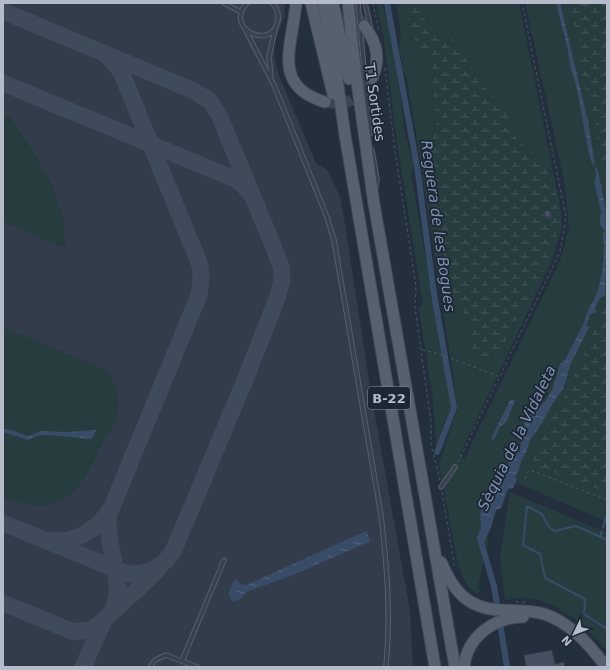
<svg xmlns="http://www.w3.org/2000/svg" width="610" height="670" viewBox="0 0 610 670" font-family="'DejaVu Sans',sans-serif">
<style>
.airport{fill:#323c4b}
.grass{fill:#263c3f}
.wetland{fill:url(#wetland-marsh)}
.water{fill:url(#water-ripples)}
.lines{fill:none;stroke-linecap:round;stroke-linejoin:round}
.stream{stroke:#394c67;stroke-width:2}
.canal{stroke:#394c67;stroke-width:6}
.taxiway{stroke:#3f4a5a;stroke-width:17}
.primary-tunnel{stroke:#3a4453;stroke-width:11;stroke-dasharray:11 5.5;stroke-linecap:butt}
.service-casing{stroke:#565f6c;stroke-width:5.5}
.primary-casing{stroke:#414a57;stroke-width:13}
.path{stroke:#44595c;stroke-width:1;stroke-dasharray:3 3;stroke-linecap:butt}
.service{stroke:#38414e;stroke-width:3.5}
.primary{stroke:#56606e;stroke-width:11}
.wall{fill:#3b4654}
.building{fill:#455162;stroke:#303945}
.labels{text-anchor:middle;stroke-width:3.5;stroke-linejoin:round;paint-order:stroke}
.shield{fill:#1d2633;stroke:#878f9c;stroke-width:1}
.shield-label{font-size:13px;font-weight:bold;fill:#b4bcc9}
.street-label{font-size:14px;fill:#b4bcc9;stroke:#1d2633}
.water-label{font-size:15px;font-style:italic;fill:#7c92b1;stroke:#1d2633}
</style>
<defs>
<pattern id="wetland-marsh" width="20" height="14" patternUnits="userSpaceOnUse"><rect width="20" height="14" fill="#263c3f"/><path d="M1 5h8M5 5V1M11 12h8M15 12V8" fill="none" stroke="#435659"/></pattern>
<pattern id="water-ripples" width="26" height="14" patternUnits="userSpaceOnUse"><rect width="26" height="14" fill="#394c67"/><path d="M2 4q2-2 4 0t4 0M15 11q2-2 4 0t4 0" fill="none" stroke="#53647b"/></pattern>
</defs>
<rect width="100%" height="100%" fill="#242f3e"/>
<path class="airport" d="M3 3H285L284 17 274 44 275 62 279 76 316 163 327 170 341 199 371 393 410 611 413 667H3Z"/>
<g class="grass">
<path d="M376 3H382L388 23 401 98 404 131 414 165 411 173 451 406 436 446 433 400 419 308 423 305 397 142 383 34Z"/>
<path d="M396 3H519L561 211 562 228 551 263 461 452 464 460 560 261 569 228 565 184 525 3H607V522L518 483V479L484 512 488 541 478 587 480 592 476 594 467 585 458 565 439 464 457 410 454 381 413 114 407 81 403 70 399 45 401 33Z"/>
<path d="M3 115 11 118 31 148 52 185 63 216 65 248 3 222Z"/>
<path d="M3 327 108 371C115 384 121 399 117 415 115 423 109 432 105 439 93 462 84 490 59 501 40 510 21 504 3 497Z"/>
<path d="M510 492 607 533V650C585 627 560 601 527 598 520 597 512 599 505 600L500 557Z"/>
</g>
<g class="wetland">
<path d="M569 3H607V169L603 171 596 136V124L582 76 578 40Z"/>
<path d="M417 7C427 22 431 30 451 36L483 86 507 111 511 129 517 139 540 159 552 180 556 194 559 218 558 233 545 266 524 308 494 360 479 362 470 344 471 328 465 315 442 286 438 262 433 197 426 173 437 120 431 64 411 32 407 14Z"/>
<path d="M607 302V490L604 491 541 468 535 464 533 457 552 417 560 407Z"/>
</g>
<g class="water">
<path d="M556 3H560L588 121 595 166 598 170 606 211 604 219 607 225 605 296 601 297 595 307 596 312 590 314 586 326 589 327 571 363 563 389 549 409 543 422 530 440 526 453 522 459 518 472 515 476 517 480 513 488 508 489 501 508 496 510 491 528 478 541 477 538 481 528 480 514 497 473 503 474 508 465 509 460 520 451C522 436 522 421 533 408L536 409C552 399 555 381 560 364L565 360 585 321C586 311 592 304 596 295 603 276 605 254 603 233L606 232 594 182 596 177 595 166 591 161 588 148 576 85 570 66 568 50Z"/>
<path d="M510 400H515L507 421 500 427 493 441 492 437Z"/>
<path d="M3 429H8L28 436 41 431 66 432 96 430 92 439 49 435H40L28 440 3 432Z"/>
<path d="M366 531 371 541 288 577 248 591 239 600 232 601 228 593 233 584 232 582 236 579 240 584 246 585Z"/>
</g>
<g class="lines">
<g class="stream">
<path d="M603 528 607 514"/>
<path d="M600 537 602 531"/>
<path d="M607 540 576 526 555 531 549 527 542 514 527 506 523 545 540 554 545 578 585 599 584 614 607 629"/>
</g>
<g class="canal">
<path d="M387 3 417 166 434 294 454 408 437 452"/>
<path d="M603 215V224L607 229"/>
<path d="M487 529 481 542 494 586 507 667"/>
</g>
<g class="taxiway">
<path d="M3 11 194 91 210 101 219 115 270 238 281 266 282 279 278 296 245 380 175 547C166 566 149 575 128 574L3 523"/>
<path d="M107 56 116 65 122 74 200 265 201 279 199 295 109 514C104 545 128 587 111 612"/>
<path d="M3 83 235 179 244 186 250 194"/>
<path d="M50 540C74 544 98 530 110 509"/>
<path d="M3 603 74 632 91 630 104 620"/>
<path d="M83 667 104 620 158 570"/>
</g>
<g class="primary-tunnel">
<path d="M348 3 364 26"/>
<path d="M325 102C347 107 362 98 372 78"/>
</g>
<defs>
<g id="service">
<path d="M224 3 241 12"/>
<path d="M247 3C223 29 273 52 278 20 279 13 277 8 272 3"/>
<path d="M358 3 370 134"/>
<path d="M365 3 371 29"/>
<path d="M245 29 274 85 327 217 334 240 381 515C387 567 391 614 386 667"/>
<path d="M271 76 269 57 275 29"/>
<path d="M372 150 377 179 376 187"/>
<path d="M441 487 455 467"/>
<path d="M182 661 224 560"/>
<path d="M150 667 155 660 166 655 197 667"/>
</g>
<g id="primary">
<path d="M296 3C293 44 270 86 325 102"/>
<path d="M311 3 333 94"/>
<path d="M323 3 333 50 345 135 435 667"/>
<path d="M333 3 349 79"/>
<path d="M348 3 355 68 374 204 455 667"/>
<path d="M364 26C377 42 381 59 372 78"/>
<path d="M441 562C453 590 467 609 501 610 515 611 530 610 544 614 569 622 591 646 606 667"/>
<path d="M464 667C467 637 494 617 523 617"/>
</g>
</defs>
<use href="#service" class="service-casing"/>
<use href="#primary" class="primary-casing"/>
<g class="path">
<path d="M373 3 379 32"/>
<path d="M385 68 395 151 416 286 415 308 431 422V444L440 481"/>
<path d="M422 350 440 354 500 377"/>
<path d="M458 462 560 252 566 217 522 3"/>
<path d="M525 479 527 473 530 470 607 500"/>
<path d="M442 492 455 569"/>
<path d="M516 602H527"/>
</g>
<use href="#service" class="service"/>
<use href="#primary" class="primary"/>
</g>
<path class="wall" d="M552 212 551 219 545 218 544 217Z"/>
<g class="building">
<path d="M545 210 551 211 550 217H544Z"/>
<path d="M552 650 555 664 564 662 565 667H526L524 655Z"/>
</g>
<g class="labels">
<rect class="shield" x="368" y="387" width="42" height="22" rx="3"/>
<g class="shield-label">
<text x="389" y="403">B-22</text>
</g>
<g class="street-label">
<text transform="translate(375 102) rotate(82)" y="5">T1 Sortides</text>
</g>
<g class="water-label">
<text transform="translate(438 226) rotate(82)" y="5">Reguera de les Bogues</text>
<text transform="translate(517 438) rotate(-64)" y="5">Sèquia de la Vidaleta</text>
</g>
</g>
<rect width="610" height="670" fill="none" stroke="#b4bcc9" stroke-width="8"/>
<g transform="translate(574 634) rotate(227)" stroke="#1d2633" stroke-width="3" paint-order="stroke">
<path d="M0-3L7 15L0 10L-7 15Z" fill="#b4bcc9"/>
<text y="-6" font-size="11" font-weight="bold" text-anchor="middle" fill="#b4bcc9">N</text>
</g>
</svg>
